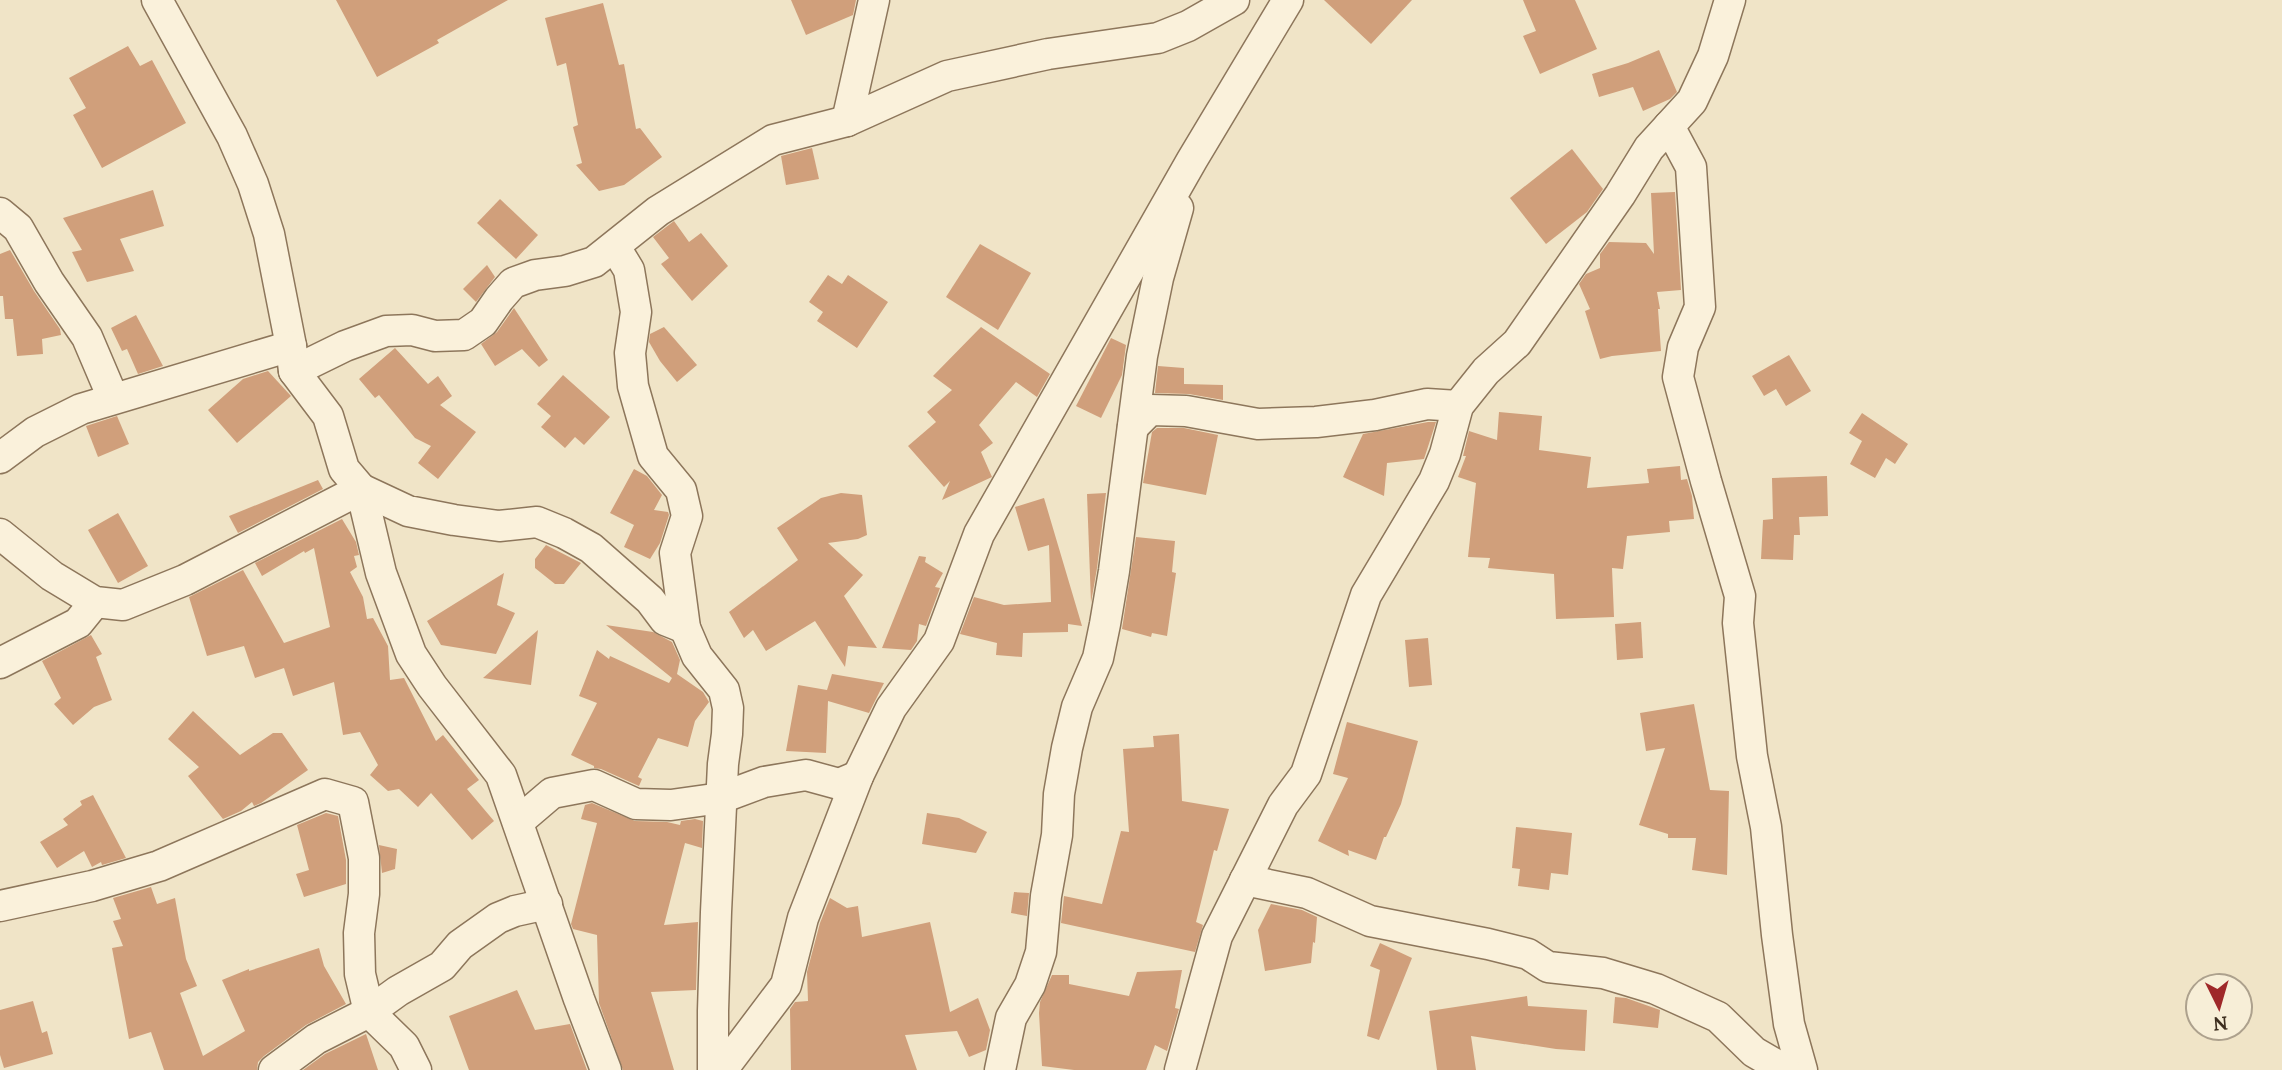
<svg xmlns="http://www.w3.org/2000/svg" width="2282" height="1070" viewBox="0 0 2282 1070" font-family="Lora,serif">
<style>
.building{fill:#d09f7b}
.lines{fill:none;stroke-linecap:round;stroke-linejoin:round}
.street-casing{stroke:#8d765b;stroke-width:33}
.street{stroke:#faf1db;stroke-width:30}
</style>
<rect width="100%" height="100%" fill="#f0e4c7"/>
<g class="building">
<path d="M336 0H508L437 40 439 43 377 77Z"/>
<path d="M791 0H856L853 15 806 35Z"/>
<path d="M1324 0H1412L1371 44Z"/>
<path d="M1523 0H1575L1597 49 1540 74 1523 36 1536 31Z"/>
<path d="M603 3 619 65 624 64 636 129 640 128 662 157 624 185 599 191 576 165 582 163 573 127 578 125 566 63 557 66 545 18Z"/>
<path d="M128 46 140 66 152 60 186 123 102 168 73 115 86 108 69 78Z"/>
<path d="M1659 50 1677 92 1670 99 1643 111 1633 87 1599 97 1592 74 1628 63Z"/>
<path d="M812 148 819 179 786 185 781 156Z"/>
<path d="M1572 149 1603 189 1587 212 1546 244 1510 198Z"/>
<path d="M153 190 164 226 120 239 134 271 87 282 72 252 82 250 63 218Z"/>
<path d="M1675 192 1681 290 1657 292 1660 309H1658L1661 351 1612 356 1600 359 1585 311 1590 309 1579 284 1586 274 1600 268V254L1609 242 1646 243 1654 254 1651 193Z"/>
<path d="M500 199 538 235 516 259 477 223Z"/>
<path d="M674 221 689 242 701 233 728 266 692 301 661 264 669 258 653 237Z"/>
<path d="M980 244 1031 273 998 330 946 297Z"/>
<path d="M10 250 34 291 60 329 61 335 42 339 43 354 17 356 13 319H5L3 296H0V254Z"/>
<path d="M487 265 495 277 476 302 463 289Z"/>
<path d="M828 275 842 284 848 275 888 302 857 348 817 321 823 312 809 302Z"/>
<path d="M514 308 548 360 539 367 522 349 495 366 481 344 497 332Z"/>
<path d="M136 315 163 366 138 374 127 349 122 351 111 328Z"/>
<path d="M664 327 697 365 677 382 660 361 649 342 650 334Z"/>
<path d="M981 327 1050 374 1037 397 1016 382 979 425 993 443 981 452 992 477 942 500 950 481 944 487 908 446 936 422 927 412 952 390 933 376Z"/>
<path d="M1111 338 1126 345 1122 375 1101 418 1076 406Z"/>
<path d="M395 348 428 384 438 376 452 396 440 405 476 432 438 479 418 463 431 446 415 438 379 395 375 398 359 379Z"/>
<path d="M1789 355 1811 391 1786 406 1776 389 1764 396 1752 376Z"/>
<path d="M1158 366 1184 368V384L1223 385V400L1189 394 1155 393Z"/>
<path d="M268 371 291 396 237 443 208 410 243 379Z"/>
<path d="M563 375 610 417 584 445 575 437 565 448 541 427 551 416 537 404Z"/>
<path d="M1499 412 1542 416 1539 450 1591 457 1587 488 1649 483 1647 469 1680 466 1681 480 1687 479 1692 496 1694 519 1669 521 1670 532 1627 536 1623 569 1612 568 1614 617 1556 619 1554 574 1488 568 1490 558 1468 557 1476 483 1458 477 1466 456H1463L1469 431 1497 440Z"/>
<path d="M1862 413 1908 444 1895 464 1886 458 1875 478 1850 464 1862 441 1849 433Z"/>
<path d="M117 416 129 444 98 457 86 426Z"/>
<path d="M1428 422H1436L1424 459 1387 463 1384 496 1343 477 1363 434Z"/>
<path d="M1157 428H1184L1218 435 1206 495 1143 483 1152 432Z"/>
<path d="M634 469 647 476 662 495 654 510 668 512 669 515 660 543 650 559 624 547 634 525 610 513Z"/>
<path d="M1827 476 1828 516 1799 517 1800 535H1794L1793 560 1761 559 1763 520 1773 519 1772 478Z"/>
<path d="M318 480 323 489 238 533 229 516Z"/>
<path d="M841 493 862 495 867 535 858 539 828 543 863 575 844 596 877 648 848 646 845 667 815 621 766 651 753 630 744 638 729 612 798 560 777 528 821 498Z"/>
<path d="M1106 493 1097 568 1091 603 1087 494Z"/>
<path d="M1044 498 1082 626 1068 624V632L1023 633 1022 657 996 655 997 643 960 634 974 597 1004 605 1051 602 1049 545 1028 551 1015 507Z"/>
<path d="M118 513 148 566 118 583 88 530Z"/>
<path d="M342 519 356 542 359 555 354 556 357 567 350 572 363 597 367 619 373 618 388 646 390 680 404 678 436 741 443 735 479 780 467 789 494 821 472 840 431 793 418 807 399 789 388 791 370 775 378 765 360 732 343 735 334 682 293 696 284 668 255 678 244 646 207 656 189 597 243 570 284 643 330 627 314 548 305 553 304 551 262 576 255 563Z"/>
<path d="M1136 537 1175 541 1172 572 1176 573 1167 636 1152 633 1151 637 1122 629Z"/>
<path d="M546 545 581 563 564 584H555L535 568V559Z"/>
<path d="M919 556 926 557 925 562 943 573 935 587 940 588 926 626 919 624 917 641 911 650 882 648Z"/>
<path d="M504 573 497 605 515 613 496 654 441 645 427 621Z"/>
<path d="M1641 622 1643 658 1617 660 1615 624Z"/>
<path d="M606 625 653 632 672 642 680 660 677 674 703 692 709 702 695 721 688 747 658 738 638 777 642 779 639 786 601 769 594 768V766L571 755 597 703 579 696 597 650 609 659 610 656 669 683 672 678Z"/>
<path d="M538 630 531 685 483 678Z"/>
<path d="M91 635 102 654 96 657 112 700 94 707 73 725 54 704 61 698 42 661Z"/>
<path d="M1428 638 1432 685 1409 687 1405 640Z"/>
<path d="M832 674 884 683 869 713 828 701 826 753 786 751 798 685 827 690Z"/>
<path d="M1694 704 1710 790 1729 791 1727 875 1692 870 1696 838H1668V834L1639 825 1665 748 1646 751 1640 713Z"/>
<path d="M193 711 240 755 273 733H282L308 770 261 803 254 806 252 802 241 811 223 819 188 776 199 767 168 739Z"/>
<path d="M1347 722 1418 741 1401 804 1386 837H1384L1376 860 1348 850 1349 856 1318 841 1348 778 1333 774Z"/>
<path d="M1179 734 1182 801 1229 809 1217 851 1214 850 1196 922 1203 925 1195 952 1061 923 1064 896 1102 904 1121 831 1129 832 1123 749 1154 747 1153 736Z"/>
<path d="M93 795 126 858 102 865 101 862 92 867 84 851 57 868 40 842 68 825 63 819 82 805 80 801Z"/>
<path d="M592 803 635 821 667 822 680 825 681 821 695 819 703 821 702 848 685 843 664 925 698 922 696 990 651 992 674 1070H623L599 1003 597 935 573 929 571 924 597 823 581 819 585 805Z"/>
<path d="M326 813 338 816 346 860V884L304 897 296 874 309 870 297 825Z"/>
<path d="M927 813 959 818 987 832 976 853 922 844Z"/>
<path d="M1516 827 1572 833 1568 875 1551 873 1549 890 1518 886 1520 869 1512 868Z"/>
<path d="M379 845 397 849 395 869 382 873Z"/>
<path d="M151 887 157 904 175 898 186 959 197 986 180 993 203 1056 245 1031 222 980 249 969V971L319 948 324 966 346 1004 306 1025 264 1056 258 1062 257 1070H164L151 1032 129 1039 112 948 123 946 113 921 121 919 113 898Z"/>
<path d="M1014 892 1029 893 1027 916 1011 913Z"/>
<path d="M830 898 847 908 858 906 862 937 930 922 950 1012 978 998 990 1030 986 1050 969 1057 957 1031 905 1035 917 1070H791L790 1009 795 1002 808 1001 807 972 820 923Z"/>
<path d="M1271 904 1302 910 1317 917 1315 943 1313 942 1311 963 1265 971 1258 930Z"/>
<path d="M1380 943 1412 958 1379 1040 1367 1036 1380 970 1370 966Z"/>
<path d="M1182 970 1175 1008 1179 1009 1167 1051 1155 1045 1146 1070H1074L1042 1066 1039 1013 1040 1002 1052 975H1069V984L1129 996 1137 972Z"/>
<path d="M517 990 535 1030 570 1024 587 1070H469L449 1016Z"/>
<path d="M1527 996 1528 1006 1587 1010 1585 1051 1556 1049 1471 1036 1476 1070H1437L1429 1011Z"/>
<path d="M1615 997 1626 998 1660 1010 1658 1028 1613 1023Z"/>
<path d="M33 1001 42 1033 47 1031 53 1054 4 1068 0 1055V1010Z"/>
<path d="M366 1034 378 1070H303L325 1054Z"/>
</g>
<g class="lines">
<defs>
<g id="street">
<path d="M157 0 232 136 253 184 269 234 291 346 294 371 328 416 344 469 361 489 381 573 411 654 432 686 501 775 579 999 606 1070"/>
<path d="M847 121 874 0"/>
<path d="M1669 126 1691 167 1700 307 1683 347 1678 377 1706 481 1740 596 1738 623 1752 756 1766 827 1777 935 1789 1024 1802 1070"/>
<path d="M0 213 18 228 49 282 87 337 113 398"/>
<path d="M615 247 629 270 636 312 630 353 633 386 653 456 681 490 687 516 675 553 685 628 697 656 724 690 728 708 727 734 723 764 716 912 713 1011V1070"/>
<path d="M294 371 345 346 386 331 412 330 435 336 464 335 483 322 499 299 513 283 535 275 565 271 594 262 658 211 773 140 847 121 947 76 1048 54 1158 38 1188 26 1234 0"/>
<path d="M1133 427 1150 410 1186 411 1258 424 1316 422 1375 415 1427 404 1458 406"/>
<path d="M0 458 35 432 81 409 291 346"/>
<path d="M0 534 52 576 95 602 123 605 185 580 361 489 408 511 454 520 499 526 537 522 564 533 591 548 650 600 665 620 685 628"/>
<path d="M0 663 78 623 95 602"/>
<path d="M518 822 552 793 594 785 636 804 671 805 721 798 764 782 806 775 839 784 858 776"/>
<path d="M1245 880 1307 893 1370 921 1488 944 1528 954 1548 967 1603 973 1656 989 1718 1017 1754 1052 1785 1070"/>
<path d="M0 906 92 886 159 866 325 794 353 802 364 858V894L359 933 360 974 369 1012 404 1046 416 1070"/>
<path d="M274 1070 316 1039 369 1012 398 991 442 966 460 945 498 918 515 911 547 904"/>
<path d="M722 1070 786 985 803 918 858 776 891 708 939 641 979 534 1192 160 1288 0"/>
<path d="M1000 1070 1011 1018 1030 985 1041 952 1046 896 1057 835 1059 794 1067 748 1077 707 1098 658 1105 624 1114 571 1142 356 1158 278 1178 208"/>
<path d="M1180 1070 1217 936 1283 805 1306 774 1366 595 1434 481 1445 454 1458 406 1486 371 1517 343 1620 195 1649 148 1692 101 1713 56 1730 0"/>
</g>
</defs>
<use href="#street" class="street-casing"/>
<use href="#street" class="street"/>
</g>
<g transform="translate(2219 1007) rotate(175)"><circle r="33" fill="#f7eed7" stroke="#ada18d" stroke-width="2"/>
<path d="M0-5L12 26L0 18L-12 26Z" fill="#9f2829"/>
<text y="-10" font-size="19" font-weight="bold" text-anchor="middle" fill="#3d2e1f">N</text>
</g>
</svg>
